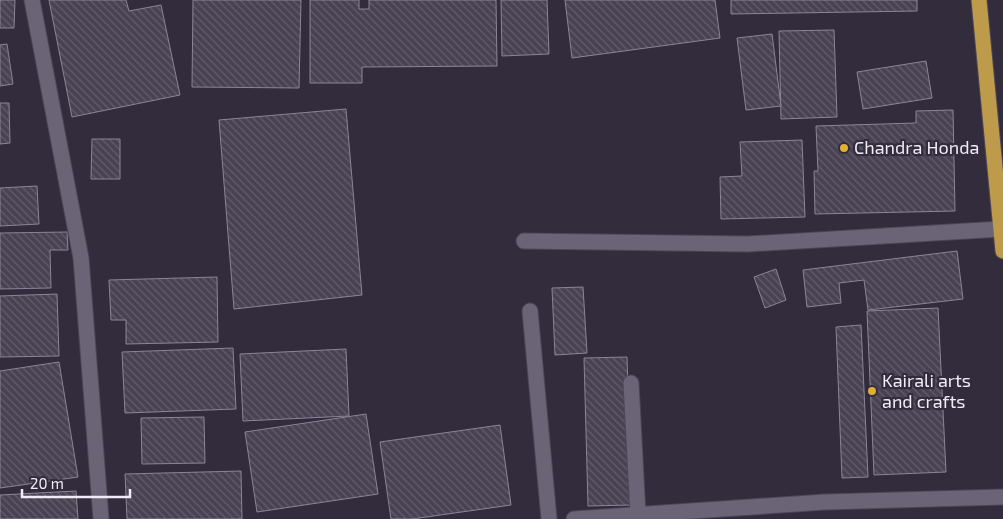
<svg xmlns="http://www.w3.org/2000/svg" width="1003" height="519" viewBox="0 0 1003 519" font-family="'Exo 2',sans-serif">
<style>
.building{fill:url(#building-back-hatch);stroke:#8c8599}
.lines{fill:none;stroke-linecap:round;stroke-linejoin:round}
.minor-casing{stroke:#4d4856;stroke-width:17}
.highway-casing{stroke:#4d4856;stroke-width:17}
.minor{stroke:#6b6477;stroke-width:15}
.highway{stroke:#be9b4b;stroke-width:15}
.poi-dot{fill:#e0b034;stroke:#322c3c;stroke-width:2}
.labels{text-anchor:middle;stroke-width:4.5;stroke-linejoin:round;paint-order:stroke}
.poi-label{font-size:18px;fill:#f0ecf7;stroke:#322c3c;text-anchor:start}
</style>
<defs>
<pattern id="building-back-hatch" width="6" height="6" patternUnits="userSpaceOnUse" patternTransform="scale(1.25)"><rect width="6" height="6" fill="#484253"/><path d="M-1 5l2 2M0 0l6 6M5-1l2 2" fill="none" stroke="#635d6c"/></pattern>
</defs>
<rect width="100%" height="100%" fill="#322c3c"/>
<g class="building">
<path d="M0 0H15L14 28H0Z"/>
<path d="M49 0H126L129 11 161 5 180 95 72 117Z"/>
<path d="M193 0H301L299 88 192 87Z"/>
<path d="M310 0H359V9H369V0H496L497 66 362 67V83H310Z"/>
<path d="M501 0H547L549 54 502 56Z"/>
<path d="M565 0H715L720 38 572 58Z"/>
<path d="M731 0H917V11L731 14Z"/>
<path d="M834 30 837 117 781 119 779 31Z"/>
<path d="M772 34 781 106 746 110 737 38Z"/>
<path d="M7 44 13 84 0 86V45Z"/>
<path d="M926 61 932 98 863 109 857 72Z"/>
<path d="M0 103H9L10 143 0 144Z"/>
<path d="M346 109 362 295 234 309 219 120Z"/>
<path d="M953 110 955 211 815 214 814 171H818L816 126 916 123V111Z"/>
<path d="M92 139H120V179H91Z"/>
<path d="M802 140 805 217 721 219 720 177 742 176 740 142Z"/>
<path d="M37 186 39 224 0 226V188Z"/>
<path d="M67 232 68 250H50L51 288 0 289V233Z"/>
<path d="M957 251 963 299 868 310 864 280 839 283 841 303 807 307 803 270Z"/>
<path d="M776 269 786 300 765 308 754 277Z"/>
<path d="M217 277 218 342 126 344V320H111L109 280Z"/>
<path d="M583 287 587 353 555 355 552 288Z"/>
<path d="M57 294 59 356 0 357V296Z"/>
<path d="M938 308 946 472 874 475 867 311Z"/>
<path d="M861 325 868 477 842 478 836 327Z"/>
<path d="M233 348 236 409 125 413 122 352Z"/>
<path d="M346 349 349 416 243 421 240 354Z"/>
<path d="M627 357 632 505 588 506 584 358Z"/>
<path d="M59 362 78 477 0 488V371Z"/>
<path d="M366 414 378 494 257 512 245 432Z"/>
<path d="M204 417 205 463 142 464 141 418Z"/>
<path d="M500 425 511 505 412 519H391L380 442Z"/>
<path d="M241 471 242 519H127L125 474Z"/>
<path d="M76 491 78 519H0V495Z"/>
</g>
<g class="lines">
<defs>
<g id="minor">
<path d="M32 0 81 258 101 519"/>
<path d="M524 241 748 244 1001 229"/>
<path d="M530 311 549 519"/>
<path d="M631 383 638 515"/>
<path d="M574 519 825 502 1003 497"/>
</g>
<path id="highway" d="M979 0 1003 251"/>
</defs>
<use href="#minor" class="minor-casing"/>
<use href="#highway" class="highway-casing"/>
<use href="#minor" class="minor"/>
<use href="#highway" class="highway"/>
</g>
<g class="poi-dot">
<circle cx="844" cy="148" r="5"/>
<circle cx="872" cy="391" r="5"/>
</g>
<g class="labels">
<g class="poi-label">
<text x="854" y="154">Chandra Honda</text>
<text x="882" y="387">Kairali arts<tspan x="882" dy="21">and crafts</tspan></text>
</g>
</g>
<path d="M22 489v8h108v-8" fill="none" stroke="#f0ecf7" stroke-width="2.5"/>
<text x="30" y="489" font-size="15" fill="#f0ecf7" stroke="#322c3c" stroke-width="4" paint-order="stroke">20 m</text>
</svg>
